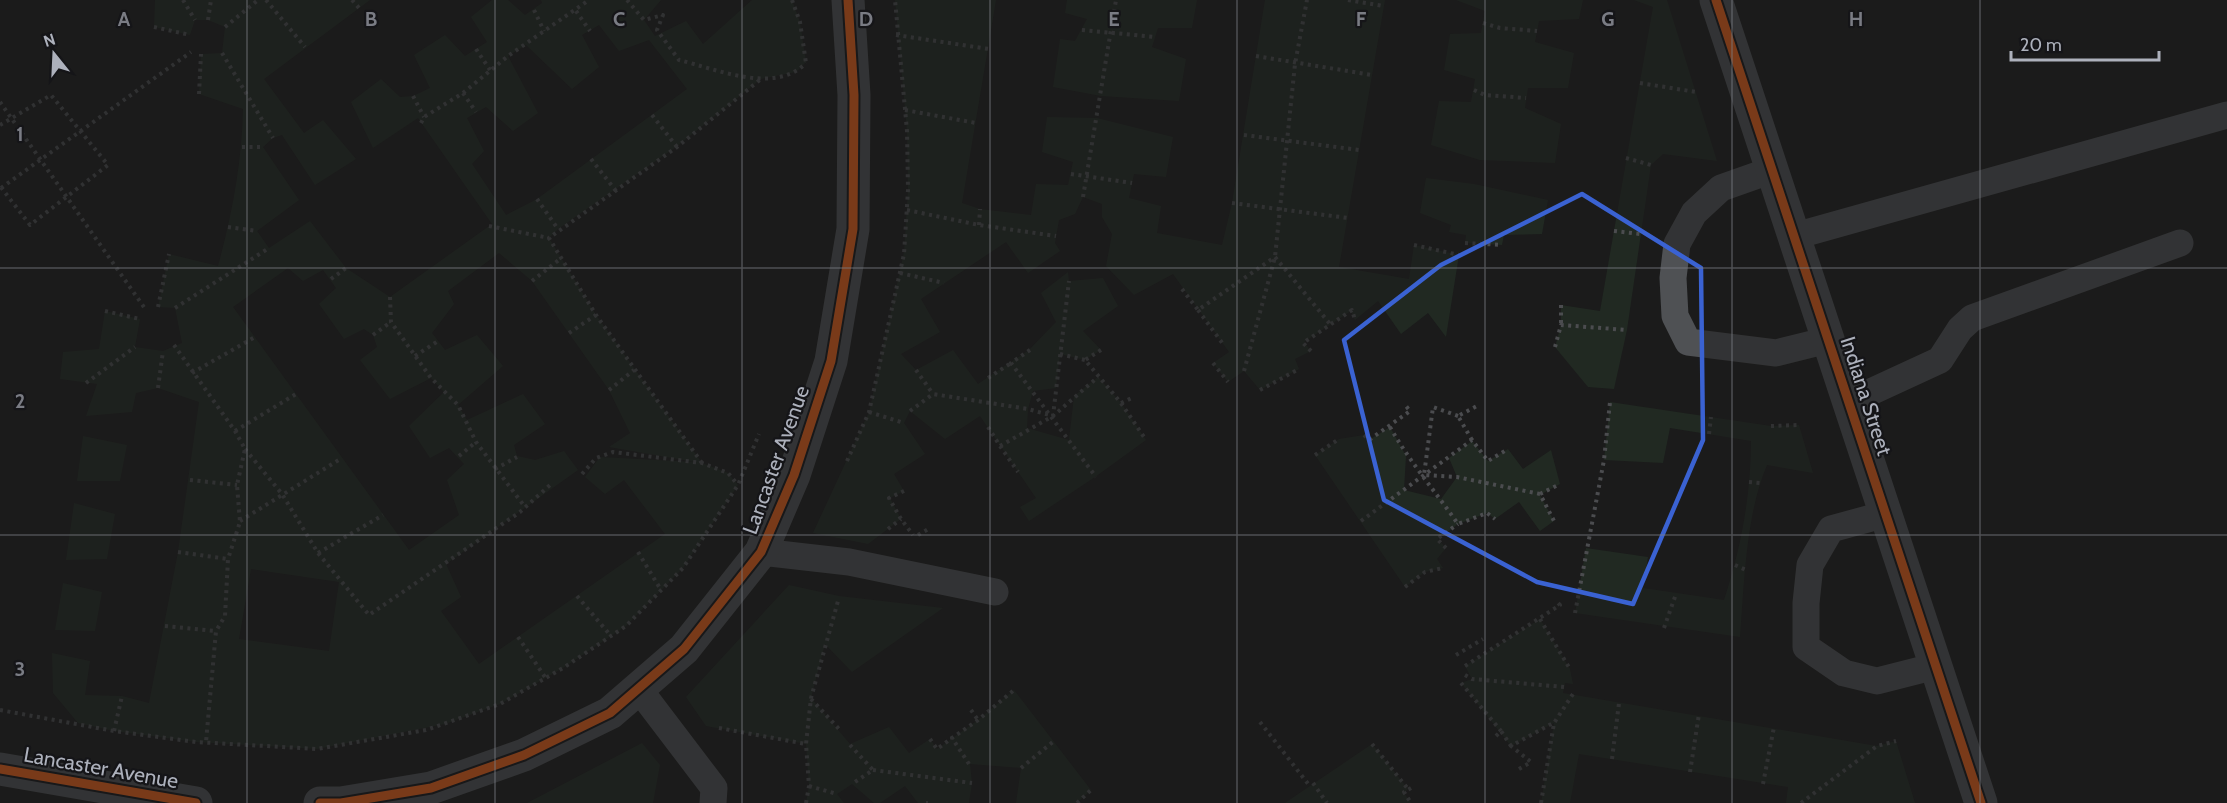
<svg xmlns="http://www.w3.org/2000/svg" width="2227" height="803" viewBox="0 0 2227 803" font-family="Cabin,sans-serif">
<style>
.green{fill:#212922;fill-rule:evenodd}
.lines{fill:none;stroke-linecap:round;stroke-linejoin:round}
.path{stroke:#4b4c4f;stroke-width:4;stroke-dasharray:3 4.5;stroke-linecap:butt}
.lane{stroke:#4f5154;stroke-width:27}
.street{stroke:#4f5154;stroke-width:33}
.cycleway-casing{stroke:#151518;stroke-width:13}
.cycleway{stroke:#ea6118;stroke-width:9}
.marked{fill:none;stroke:#3a62d2;stroke-width:4.5;stroke-linejoin:round}
.grid{fill:none;stroke:#7a7c84;stroke-width:1.5;stroke-opacity:0.55}
.labels{text-anchor:middle;stroke-width:4.5;stroke-linejoin:round;paint-order:stroke}
.street-label{font-size:21px;fill:#adb1bc;stroke:#151518}
.grid-label{font-size:20px;text-anchor:middle;font-weight:bold;fill:#7a7c84;stroke:#151518;stroke-width:4.5;stroke-linejoin:round;paint-order:stroke}
</style>
<rect width="100%" height="100%" fill="#1b1b1b"/>
<g class="green">
<path d="M155 0H370L264 79 304 133 323 120 356 159 315 185 282 135 273 138 263 147 299 200 257 231 269 248 310 221 346 268 390 297 492 224 418 118 373 148 351 102 381 79 400 97 413 96 430 88 414 55 445 35 465 56 487 42 471 17 492 0H508L525 15 542 3 541 0H661L644 20 655 36 686 21 703 44 752 0H792L800 22 806 62 796 72 761 79 676 147 558 229 549 238 596 315 702 463 728 473 738 485 683 568 626 626 563 668 500 704 445 724 317 749 196 742 114 731 78 723 53 693 52 653 90 661 85 695 122 696 149 703 178 552 199 402 158 388 136 393 132 412 86 416 97 384 60 379 63 352 99 349 105 311 140 319 135 347 163 351 182 343 175 308 158 307 169 254 218 266C232 215 242 162 243 109L199 94 201 54 222 53 225 27 208 20H195L190 35 154 27ZM599 25 619 51 649 40 687 89 537 199 506 215 472 164 484 151 467 118 486 107 513 131 538 113 508 56 526 45 572 89 599 67 582 35ZM499 253 532 281 609 390 630 433 609 447 695 462 600 457 585 477 605 494 624 480 665 534 479 664 441 611 461 597 446 564 578 470 564 451 535 460 517 456 514 445 545 424 523 394 467 420 458 405 503 366 477 335 445 350 432 333 454 304 448 291ZM288 268 303 281 323 270 336 288 319 304 344 339 364 329 373 335 377 347 360 360 390 399 431 378 444 392 409 426 430 458 449 448 464 464 447 480 459 515 409 550 233 307ZM251 569 339 582 329 651 239 639Z"/>
<path d="M895 0H996L962 203 980 209 1031 215 1036 184 1068 185 1073 162 1042 152 1047 117 1097 118 1173 137 1166 177 1134 174 1129 198 1161 206 1157 233 1222 245 1232 203 1265 0H1385L1339 267 1409 279 1414 245 1459 255 1446 337 1428 313 1401 334 1378 301 1355 320 1351 311 1304 342 1311 351 1295 359 1299 369 1260 390 1244 371 1228 382 1213 363 1229 352 1173 274 1134 295 1106 266 1112 234 1102 217V204L1083 197 1075 214 1059 220 1055 243 1060 251 1028 273 1006 242 921 299 940 332 901 354 916 370 953 350 978 384 1029 350 1056 322 1041 293 1068 272 1069 281 1103 278 1118 306 1083 331 1101 350 1085 360 1060 354 1056 388 1033 391 1028 409 1027 428 1069 440 1074 396 1098 377 1121 403 1146 440 1095 477 1029 521 1020 507 1036 498 980 416 945 439 910 411 904 423 925 454 894 474 904 491 890 498 901 519 868 544 813 533 869 412 904 252 908 190 907 131Z"/>
<path d="M1067 0H1197L1192 28H1158L1152 47 1186 59 1179 101 1101 96 1053 87 1060 39 1075 41 1087 19 1065 13Z"/>
<path d="M1456 0H1583L1579 19 1539 21 1535 42 1574 53 1568 88H1528L1525 108 1561 124 1555 163 1480 160 1431 145 1439 101 1471 102 1475 79 1444 70 1450 34 1481 33 1485 11Z"/>
<path d="M1634 0H1667L1717 161 1663 154 1651 165 1627 330 1614 389 1588 387 1555 347 1561 325V305L1600 311 1653 7Z"/>
<path d="M1426 178 1474 184 1548 200 1542 234 1504 235 1502 245 1465 243 1466 235 1449 232 1451 225 1420 213Z"/>
<path d="M1610 402 1771 426 1799 425 1813 473 1767 465C1746 513 1744 585 1740 637L1575 613 1586 548 1648 557 1643 588 1724 600C1741 549 1751 494 1751 441L1670 428 1663 463 1604 460Z"/>
<path d="M1390 427 1406 456 1404 490 1441 499 1457 477 1449 458 1472 441 1488 461 1508 449 1523 469 1551 450 1560 484 1540 495 1554 521 1540 531 1519 502 1495 519 1487 513 1458 524 1438 539 1446 548 1437 559 1443 568 1425 572 1405 587 1315 455 1339 439 1364 435 1369 440Z"/>
<path d="M83 436 127 445 120 481H77Z"/>
<path d="M74 503 115 514 107 559 66 560Z"/>
<path d="M63 583 102 592 95 631 55 630Z"/>
<path d="M789 585 839 596 943 608 852 672 825 644 811 698 850 744 889 727 909 753 930 739 937 749 978 720 1014 690 1091 790 1077 803H1016L1021 768 970 764 972 783 969 803H918L905 786 880 803H874L852 784 837 794 844 803H806L809 786 806 744 706 726 686 697Z"/>
<path d="M1540 619 1570 669 1573 684 1565 683 1563 693 1877 746 1896 741 1915 803H1786L1788 787 1579 754 1570 803H1541L1554 723 1511 746 1461 683 1472 679 1465 666Z"/>
<path d="M642 743 660 765 653 803H527Z"/>
<path d="M1372 744 1408 789 1404 793 1411 803H1285Z"/>
</g>
<g class="lines">
<g class="path">
<path d="M183 0 195 20"/>
<path d="M266 0 305 47"/>
<path d="M352 0 359 8"/>
<path d="M627 0 644 20 663 15 657 30 679 60C716 69 775 95 806 63"/>
<path d="M792 0 800 22 806 63"/>
<path d="M1348 0 1384 6"/>
<path d="M534 10 544 31"/>
<path d="M576 11 590 31"/>
<path d="M208 20 211 0"/>
<path d="M1483 23 1500 28 1537 31"/>
<path d="M154 27 190 35"/>
<path d="M225 27 258 0"/>
<path d="M1082 30 1155 37"/>
<path d="M896 35 989 49"/>
<path d="M476 49 490 70"/>
<path d="M222 53 273 138"/>
<path d="M1256 56 1372 75"/>
<path d="M1640 83 1696 92"/>
<path d="M1474 90 1485 95 1526 98"/>
<path d="M463 93 476 112"/>
<path d="M199 94 201 54"/>
<path d="M413 96 424 117"/>
<path d="M0 102 146 310"/>
<path d="M905 110 976 123"/>
<path d="M652 115 677 147"/>
<path d="M421 123 424 117 463 93 508 56 589 0"/>
<path d="M0 125 51 95 108 165 30 225 0 186"/>
<path d="M1244 135 1359 150"/>
<path d="M242 147H263"/>
<path d="M1626 158 1651 165"/>
<path d="M591 159 616 191"/>
<path d="M1071 174 1132 183"/>
<path d="M1 188 191 52"/>
<path d="M1083 197 1116 0"/>
<path d="M537 199 558 229"/>
<path d="M1232 203 1348 218"/>
<path d="M907 210 979 225 1056 236"/>
<path d="M979 225 980 209"/>
<path d="M489 226 549 238"/>
<path d="M228 227 257 231"/>
<path d="M1614 231 1640 234"/>
<path d="M1465 243 1502 245"/>
<path d="M1414 245 1459 255"/>
<path d="M900 273 944 283"/>
<path d="M331 279 346 268"/>
<path d="M532 281 560 259"/>
<path d="M1182 289 1198 310 1275 257 1330 324"/>
<path d="M390 297 391 322 431 378 458 405 476 442 525 507"/>
<path d="M1561 305V325"/>
<path d="M158 307 169 254"/>
<path d="M175 308 269 248"/>
<path d="M1198 310 1223 344"/>
<path d="M105 311 140 319"/>
<path d="M569 333 596 315"/>
<path d="M373 335 391 322"/>
<path d="M174 345 235 431 245 449 237 485 240 522 228 559 225 616 216 631 206 742"/>
<path d="M1555 347 1561 325 1627 330"/>
<path d="M1030 350 1011 363 1096 477"/>
<path d="M1101 350 1085 360 1121 403 1146 440"/>
<path d="M1311 351 1303 343 1352 310 1355 320"/>
<path d="M1060 354 1085 360"/>
<path d="M415 356 438 341"/>
<path d="M1213 363 1228 382"/>
<path d="M916 370 933 394"/>
<path d="M1244 371 1275 257 1295 64 1307 0"/>
<path d="M192 373 255 337"/>
<path d="M988 378 1011 363"/>
<path d="M86 383 135 347"/>
<path d="M158 388 163 351"/>
<path d="M609 390 634 370"/>
<path d="M1260 390 1299 369"/>
<path d="M1121 403 1134 397"/>
<path d="M910 411 933 394 1028 409 1053 416 1069 281"/>
<path d="M869 412 904 423"/>
<path d="M1458 416 1433 407 1424 475 1457 477 1540 494 1554 521"/>
<path d="M1771 426 1799 425"/>
<path d="M988 427 1000 446 1053 416 1098 377"/>
<path d="M1390 427C1409 461 1435 491 1458 524L1487 513 1495 519"/>
<path d="M235 431 296 394"/>
<path d="M1709 434 1711 417"/>
<path d="M1364 435 1369 440 1410 411 1406 406"/>
<path d="M1472 440 1458 416 1477 406"/>
<path d="M1000 446 1018 472"/>
<path d="M245 449 282 494 318 553 369 615 520 512 550 485"/>
<path d="M1315 455 1339 439"/>
<path d="M459 456 476 442"/>
<path d="M847 461 869 412 904 254 908 190 907 131 895 0"/>
<path d="M702 463 596 315 549 238 677 147 761 79"/>
<path d="M495 469 517 457"/>
<path d="M582 474 596 458 613 452 702 463 728 473 738 485"/>
<path d="M190 480 237 485"/>
<path d="M1749 482 1760 483"/>
<path d="M904 491 889 498 901 519 913 535"/>
<path d="M1540 494 1560 484"/>
<path d="M240 521 342 458"/>
<path d="M1361 521 1472 440 1488 461 1508 449"/>
<path d="M888 529 901 519"/>
<path d="M918 535 930 528"/>
<path d="M1446 548 1437 539 1458 524"/>
<path d="M178 552 228 559"/>
<path d="M638 552 661 590"/>
<path d="M318 553 383 515"/>
<path d="M1735 565 1746 570"/>
<path d="M1405 587 1425 572 1443 568"/>
<path d="M577 596 611 636"/>
<path d="M1575 613 1604 460 1610 402"/>
<path d="M1540 619 1570 669"/>
<path d="M165 626 216 631"/>
<path d="M1664 628 1676 594"/>
<path d="M518 637 545 677"/>
<path d="M1456 655 1483 639"/>
<path d="M1465 666 1560 605 1556 601"/>
<path d="M1465 675 1472 679 1564 687"/>
<path d="M1461 683 1501 731"/>
<path d="M811 699 839 729"/>
<path d="M0 710 114 731 196 742 317 749 426 730 500 704 563 668 626 626 683 568 738 485 759 434"/>
<path d="M971 710 978 720"/>
<path d="M1260 722 1309 785"/>
<path d="M719 728 806 744"/>
<path d="M114 731 122 696"/>
<path d="M1496 736 1501 731 1511 746"/>
<path d="M930 739 937 749 952 738"/>
<path d="M1372 744 1408 789"/>
<path d="M850 745 873 770 852 784"/>
<path d="M1612 759 1619 703"/>
<path d="M969 764 952 738 978 720 1014 690"/>
<path d="M1021 768 1054 741"/>
<path d="M1519 769 1531 762 1511 746 1553 723"/>
<path d="M873 770 972 783"/>
<path d="M1690 772 1699 714"/>
<path d="M1313 783 1327 803"/>
<path d="M1763 784 1774 727"/>
<path d="M809 786 837 794"/>
<path d="M1411 788 1404 792 1411 803"/>
<path d="M806 803 809 786 806 744 811 698 838 601"/>
<path d="M926 803H928"/>
<path d="M1077 803 1091 790"/>
<path d="M1541 803 1554 723 1573 694"/>
<path d="M1801 803 1877 746 1896 741"/>
</g>
<g class="lane">
<path d="M1772 170 1721 188 1694 213 1677 244 1673 278 1675 316 1688 342 1776 353 1828 340"/>
<path d="M1795 236 2227 115"/>
<path d="M1849 402 1940 360 1960 329 1972 318 2180 243"/>
<path d="M1886 514 1831 529 1810 565 1806 603V647L1844 673 1877 681 1936 666"/>
<path d="M761 552 849 562 995 592"/>
<path d="M638 688 714 788 713 803"/>
</g>
<g class="street">
<path d="M1716 0 1981 803"/>
<path d="M0 769 196 803"/>
<path d="M320 803H341L431 788 524 755 610 713 684 649 761 552 794 475 831 361 853 229 854 95 848 0"/>
</g>
<defs>
<g id="cycleway">
<path d="M1716 0 1981 803"/>
<path d="M0 769 196 803"/>
<path d="M320 803H341L431 788 524 755 610 713 684 649 761 552 794 475 831 361 853 229 854 95 848 0"/>
</g>
</defs>
<use href="#cycleway" class="cycleway-casing"/>
<use href="#cycleway" class="cycleway"/>
</g>
<path d="M0 0H2227V803H0ZM1582 194 1701 268 1703 440 1633 604 1537 582 1384 500 1344 340 1441 265Z" fill="#1b1b1b" fill-opacity=".55" fill-rule="evenodd"/>
<path class="marked" d="M1582 194 1701 268 1703 440 1633 604 1537 582 1384 500 1344 340 1441 265Z"/>
<path class="grid" d="M247 0V803M495 0V803M742 0V803M990 0V803M1237 0V803M1485 0V803M1732 0V803M1980 0V803M0 268H2227M0 535H2227"/>
<g class="labels">
<g class="street-label">
<text transform="translate(1866 396) rotate(72)" y="7">Indiana Street</text>
<text transform="translate(776 460) rotate(-70)" y="7">Lancaster Avenue</text>
<text transform="translate(101 768) rotate(10)" y="7">Lancaster Avenue</text>
</g>
</g>
<g class="grid-label">
<text x="124" y="26">A</text>
<text x="371" y="26">B</text>
<text x="619" y="26">C</text>
<text x="866" y="26">D</text>
<text x="1114" y="26">E</text>
<text x="1361" y="26">F</text>
<text x="1608" y="26">G</text>
<text x="1856" y="26">H</text>
<text x="20" y="141">1</text>
<text x="20" y="408">2</text>
<text x="20" y="676">3</text>
</g>
<g transform="translate(54 54) rotate(342)" stroke="#151518" stroke-width="4.5" paint-order="stroke">
<path d="M0-4.5L10 22L0 15L-10 22Z" fill="#adb1bc"/>
<text y="-9" font-size="16" font-weight="bold" text-anchor="middle" fill="#adb1bc">N</text>
</g>
<path d="M2011 51v9h148v-9" fill="none" stroke="#adb1bc" stroke-width="3"/>
<text x="2020" y="51" font-size="18" fill="#adb1bc" stroke="#151518" stroke-width="4.5" paint-order="stroke">20 m</text>
</svg>
